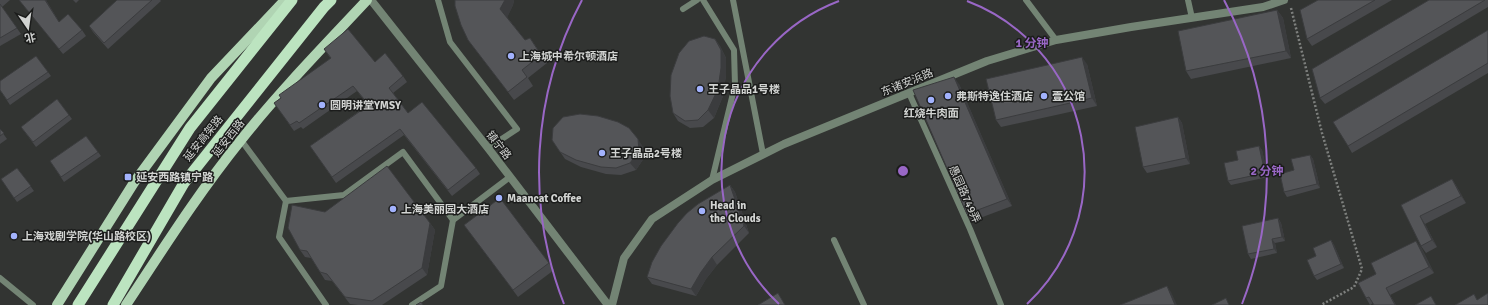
<svg xmlns="http://www.w3.org/2000/svg" width="1488" height="305" viewBox="0 0 1488 305" font-family="Signika,'Noto Sans SC',sans-serif">
<style>
.lines{fill:none;stroke-linecap:round;stroke-linejoin:round}
.path{stroke:#7e807e;stroke-width:2.5;stroke-dasharray:2 2;stroke-linecap:butt}
.service{stroke:#738474;stroke-width:6}
.minor{stroke:#738474;stroke-width:8}
.tertiary{stroke:#738474;stroke-width:8}
.primary{stroke:#b0d4b3;stroke-width:10}
.trunk{stroke:#bce4c0;stroke-width:11}
.wall{fill:#48494c}
.shaded-wall{fill:#3b3c3e}
.building{fill:#545558;stroke:#3b3c3e}
.ring{fill:none;stroke:#9967c6;stroke-width:2}
.poi-dot{fill:#a2b2fd;stroke:#1b1c1b;stroke-width:1.5}
.labels{text-anchor:middle;stroke-width:3;stroke-linejoin:round;paint-order:stroke}
.poi-label{font-size:11px;font-weight:bold;fill:#d2d4d2;stroke:#1b1c1b;text-anchor:start}
.street-label{font-size:11px;fill:#d2d4d2;stroke:#1b1c1b}
.centre{fill:#9967c6;stroke:#1b1c1b;stroke-width:2}
.ring-label{font-size:12px;text-anchor:middle;font-weight:bold;fill:#9967c6;stroke:#1b1c1b;stroke-width:3;stroke-linejoin:round;paint-order:stroke}
</style>
<rect width="100%" height="100%" fill="#323432"/>
<g class="lines">
<path class="path" d="M1291 8 1322 133 1362 269 1354 287 1321 305"/>
<g class="service">
<path d="M438 0 450 42 517 129 488 148"/>
<path d="M703 0 734 50 735 85 712 180"/>
<path d="M733 0 763 154"/>
<path d="M1026 0 1056 40"/>
<path d="M1188 0 1192 18"/>
<path d="M683 9 697 0"/>
<path d="M909 93 970 229 1001 305"/>
<path d="M241 140 286 201 344 195 403 152 453 220"/>
<path d="M286 201 279 237 326 305"/>
<path d="M834 240 864 305"/>
<path d="M0 278 33 305"/>
<path d="M412 305 441 286 453 220 510 177"/>
</g>
<path class="minor" d="M612 305 624 258 652 219 712 180 784 144 987 61 1056 40 1131 27 1263 7 1284 0"/>
<path class="tertiary" d="M371 0 488 148 608 305"/>
<g class="primary">
<path d="M57 305 135 181 211 78 285 0"/>
<path d="M126 305C163 249 199 192 241 140 280 91 324 46 367 0"/>
</g>
<g class="trunk">
<path d="M78 305 190 128 292 0"/>
<path d="M113 305 184 183 324 7 331 0"/>
</g>
</g>
<g class="wall">
<path d="M0 0H10L2 7 21 34 0 46Z"/>
<path d="M19 0H46L59 22 82 30 86 36 63 54Z"/>
<path d="M73 0H79L76 3Z"/>
<path d="M117 0H160L161 1 108 49 93 32 89 26Z"/>
<path d="M455 0H514L513 5 507 17 525 40 530 38 547 63 528 78 533 86 514 100 468 40Z"/>
<path d="M1318 0H1392L1312 46 1307 39Z"/>
<path d="M1429 0H1488V7L1325 104 1320 98Z"/>
<path d="M1277 10 1283 18 1291 58 1191 79 1186 71Z"/>
<path d="M1488 30V73L1352 153 1348 146Z"/>
<path d="M715 39 720 46 726 58V75L723 96 714 118 703 127 690 128 678 121 673 113Z"/>
<path d="M324 49 375 62 403 76 407 82 393 93 408 113 476 168 480 174 452 196 404 135 336 183 310 146 368 105 357 91 303 129 301 127 294 131 274 103 331 59Z"/>
<path d="M36 56 51 76 10 105 0 90Z"/>
<path d="M1087 64 1097 106 1001 127 996 120Z"/>
<path d="M959 84 1012 206 972 221 967 214Z"/>
<path d="M57 99 72 119 36 147 21 127Z"/>
<path d="M1178 117 1182 123 1190 164 1147 173 1143 167Z"/>
<path d="M0 129 7 139 0 144Z"/>
<path d="M86 136 101 156 64 182 50 161Z"/>
<path d="M552 140 643 147 644 158 636 170 621 175 606 174 581 167 565 159Z"/>
<path d="M1259 146 1262 150 1268 177 1231 185 1228 181 1238 160Z"/>
<path d="M1310 155 1313 159 1320 188 1287 197 1284 192 1294 170Z"/>
<path d="M17 168 34 191 17 202 1 179Z"/>
<path d="M1452 179 1457 187 1466 203 1425 224 1437 247 1426 253 1421 246 1401 205Z"/>
<path d="M730 185 735 192 749 233 717 265 706 279 696 296 652 284 647 277Z"/>
<path d="M325 212 430 223 435 230 427 275 382 305H358L350 304 332 281 325 280 311 258 305 257 300 250Z"/>
<path d="M1278 218 1281 223 1285 241 1275 243 1277 253 1251 259 1248 254Z"/>
<path d="M464 225 549 263 554 270 518 297Z"/>
<path d="M1331 240 1334 245 1344 268 1317 280 1314 276 1316 256Z"/>
<path d="M1421 247 1434 273 1390 295 1396 305H1374L1373 303 1370 305 1366 298Z"/>
</g>
<g class="shaded-wall">
<path d="M45 0H46L63 28 59 22Z"/>
<path d="M505 0H514L513 5 507 18 500 9Z"/>
<path d="M1277 10 1283 18 1291 58 1286 51Z"/>
<path d="M715 39 720 46 726 58V75L723 96 714 118 708 110Z"/>
<path d="M1082 57 1087 64 1097 106 1092 98Z"/>
<path d="M954 77 959 84 1012 206 1007 199Z"/>
<path d="M1178 117 1182 123 1190 164 1186 158Z"/>
<path d="M638 139 643 147 644 158 636 170 630 163Z"/>
<path d="M1259 146 1262 150 1268 177 1265 173Z"/>
<path d="M1310 155 1313 159 1320 188 1317 184Z"/>
<path d="M1452 179 1457 187 1466 203 1461 196Z"/>
<path d="M730 185 735 192 749 233 744 226Z"/>
<path d="M1420 216 1425 224 1437 247 1432 240Z"/>
<path d="M1278 218 1281 223 1285 241 1282 237Z"/>
<path d="M430 223 435 230 427 275 422 268Z"/>
<path d="M1272 239 1275 243 1277 253 1274 249Z"/>
<path d="M1331 240 1334 245 1344 268 1341 264Z"/>
<path d="M1416 241 1421 247 1434 273 1429 267Z"/>
<path d="M712 257 717 265 706 279 696 296 691 289 701 272Z"/>
<path d="M1167 286 1171 292 1177 305H1175Z"/>
<path d="M1386 288 1390 295 1396 305H1395Z"/>
</g>
<g class="building">
<path d="M19 0H45L59 22 68 14 82 30 59 49Z"/>
<path d="M117 0H152L104 43 89 26Z"/>
<path d="M455 0H505L500 9 525 40 530 38 541 55 522 70 527 77 508 92 468 40 461 25 455 6Z"/>
<path d="M1318 0H1375L1307 39 1300 10Z"/>
<path d="M1429 0H1485L1320 98 1312 69Z"/>
<path d="M0 4 17 28 0 38Z"/>
<path d="M1277 10 1286 51 1186 71 1178 31Z"/>
<path d="M348 29 375 62 385 53 403 76 389 88 408 113 422 102 476 168 448 190 400 129 332 177 310 146 369 105 353 86 299 123 297 121 290 125 274 103 281 98 279 95 331 58 324 49Z"/>
<path d="M1488 30V63L1348 146 1333 122Z"/>
<path d="M704 36 715 39 721 50V68L718 89 708 110 698 120 685 121 673 113 670 96 671 75 679 53 689 41Z"/>
<path d="M36 56 48 72 7 100 0 90V81Z"/>
<path d="M1082 57 1092 98 996 120 986 79Z"/>
<path d="M954 77 1007 199 967 214 913 90Z"/>
<path d="M57 99 69 115 33 142 21 127Z"/>
<path d="M580 114 598 116 618 122 629 128 638 139 639 151 630 163 616 168 601 167 576 160 560 152 552 140 553 128 563 117Z"/>
<path d="M1178 117 1186 158 1143 167 1135 127Z"/>
<path d="M0 129 4 133 0 136Z"/>
<path d="M86 136 98 152 61 177 50 161Z"/>
<path d="M1259 146 1265 173 1228 181 1224 163 1238 160 1236 151Z"/>
<path d="M1310 155 1317 184 1284 192 1280 174 1294 170 1291 159Z"/>
<path d="M387 166 430 223 422 268 372 301 345 297 327 274 320 272 307 251 300 250 288 228 292 205 325 212Z"/>
<path d="M17 168 31 186 14 198 1 179Z"/>
<path d="M1452 179 1461 196 1420 216 1432 240 1421 246 1401 205Z"/>
<path d="M730 185 744 226 712 257 701 272 691 289 647 277 652 262 661 246 678 223 687 213 698 204Z"/>
<path d="M500 198 549 263 513 290 464 225Z"/>
<path d="M1278 218 1282 237 1272 239 1274 249 1248 254 1242 226Z"/>
<path d="M1331 240 1341 264 1314 276 1307 260 1316 256 1313 248Z"/>
<path d="M1416 241 1429 267 1386 288 1395 305H1374L1369 297 1366 298 1358 283 1376 274 1371 263Z"/>
<path d="M1167 286 1175 305H1120Z"/>
<path d="M778 293 785 305H758Z"/>
<path d="M1488 293V305H1455L1474 294 1477 300Z"/>
<path d="M1431 296 1436 305H1415Z"/>
<path d="M1226 298 1229 305H1212Z"/>
<path d="M421 302 423 305H416Z"/>
</g>
<g class="ring">
<path d="M779 304A182 182 0 0 1 839 1M967 1A182 182 0 0 1 1027 304"/>
<path d="M564 304A364 364 0 0 1 582 0M1224 0A364 364 0 0 1 1242 304"/>
</g>
<g class="poi-dot">
<circle cx="511" cy="56" r="4"/>
<circle cx="700" cy="89" r="4"/>
<circle cx="948" cy="96" r="4"/>
<circle cx="1044" cy="96" r="4"/>
<circle cx="931" cy="100" r="4"/>
<circle cx="322" cy="105" r="4"/>
<circle cx="602" cy="153" r="4"/>
<rect x="124" y="173" width="8" height="8" rx="2"/>
<circle cx="499" cy="198" r="4"/>
<circle cx="393" cy="209" r="4"/>
<circle cx="702" cy="211" r="4"/>
<circle cx="14" cy="236" r="4"/>
</g>
<g class="labels">
<g class="poi-label">
<text x="519" y="60">上海城中希尔顿酒店</text>
<text x="708" y="93">王子晶品1号楼</text>
<text x="956" y="100">弗斯特逸住酒店</text>
<text x="1052" y="100">壹公馆</text>
<text x="330" y="109">圆明讲堂YMSY</text>
<text x="931" y="117" text-anchor="middle">红烧牛肉面</text>
<text x="610" y="157">王子晶品2号楼</text>
<text x="136" y="181">延安西路镇宁路</text>
<text x="507" y="202">Maancat Coffee</text>
<text x="710" y="209">Head in<tspan x="710" dy="13">the Clouds</tspan></text>
<text x="401" y="213">上海美丽园大酒店</text>
<text x="22" y="240">上海戏剧学院(华山路校区)</text>
</g>
<g class="street-label">
<text transform="translate(907 82) rotate(-22)" y="4">东诸安浜路</text>
<text transform="translate(203 138) rotate(-51)" y="4">延安高架路</text>
<text transform="translate(228 138) rotate(-52)" y="4">延安西路</text>
<text transform="translate(499 145) rotate(52)" y="4">镇宁路</text>
<text transform="translate(965 194) rotate(66)" y="4">愚园路749弄</text>
</g>
</g>
<circle cx="903" cy="171" r="6" class="centre"/>
<g class="ring-label">
<text x="1032" y="47">1 分钟</text>
<text x="1267" y="175">2 分钟</text>
</g>
<g transform="translate(28 28) rotate(167)" stroke="#1b1c1b" stroke-width="3" paint-order="stroke">
<path d="M0-3L7 15L0 10L-7 15Z" fill="#d2d4d2"/>
<text y="-6" font-size="11" font-weight="bold" text-anchor="middle" fill="#d2d4d2">北</text>
</g>
</svg>
